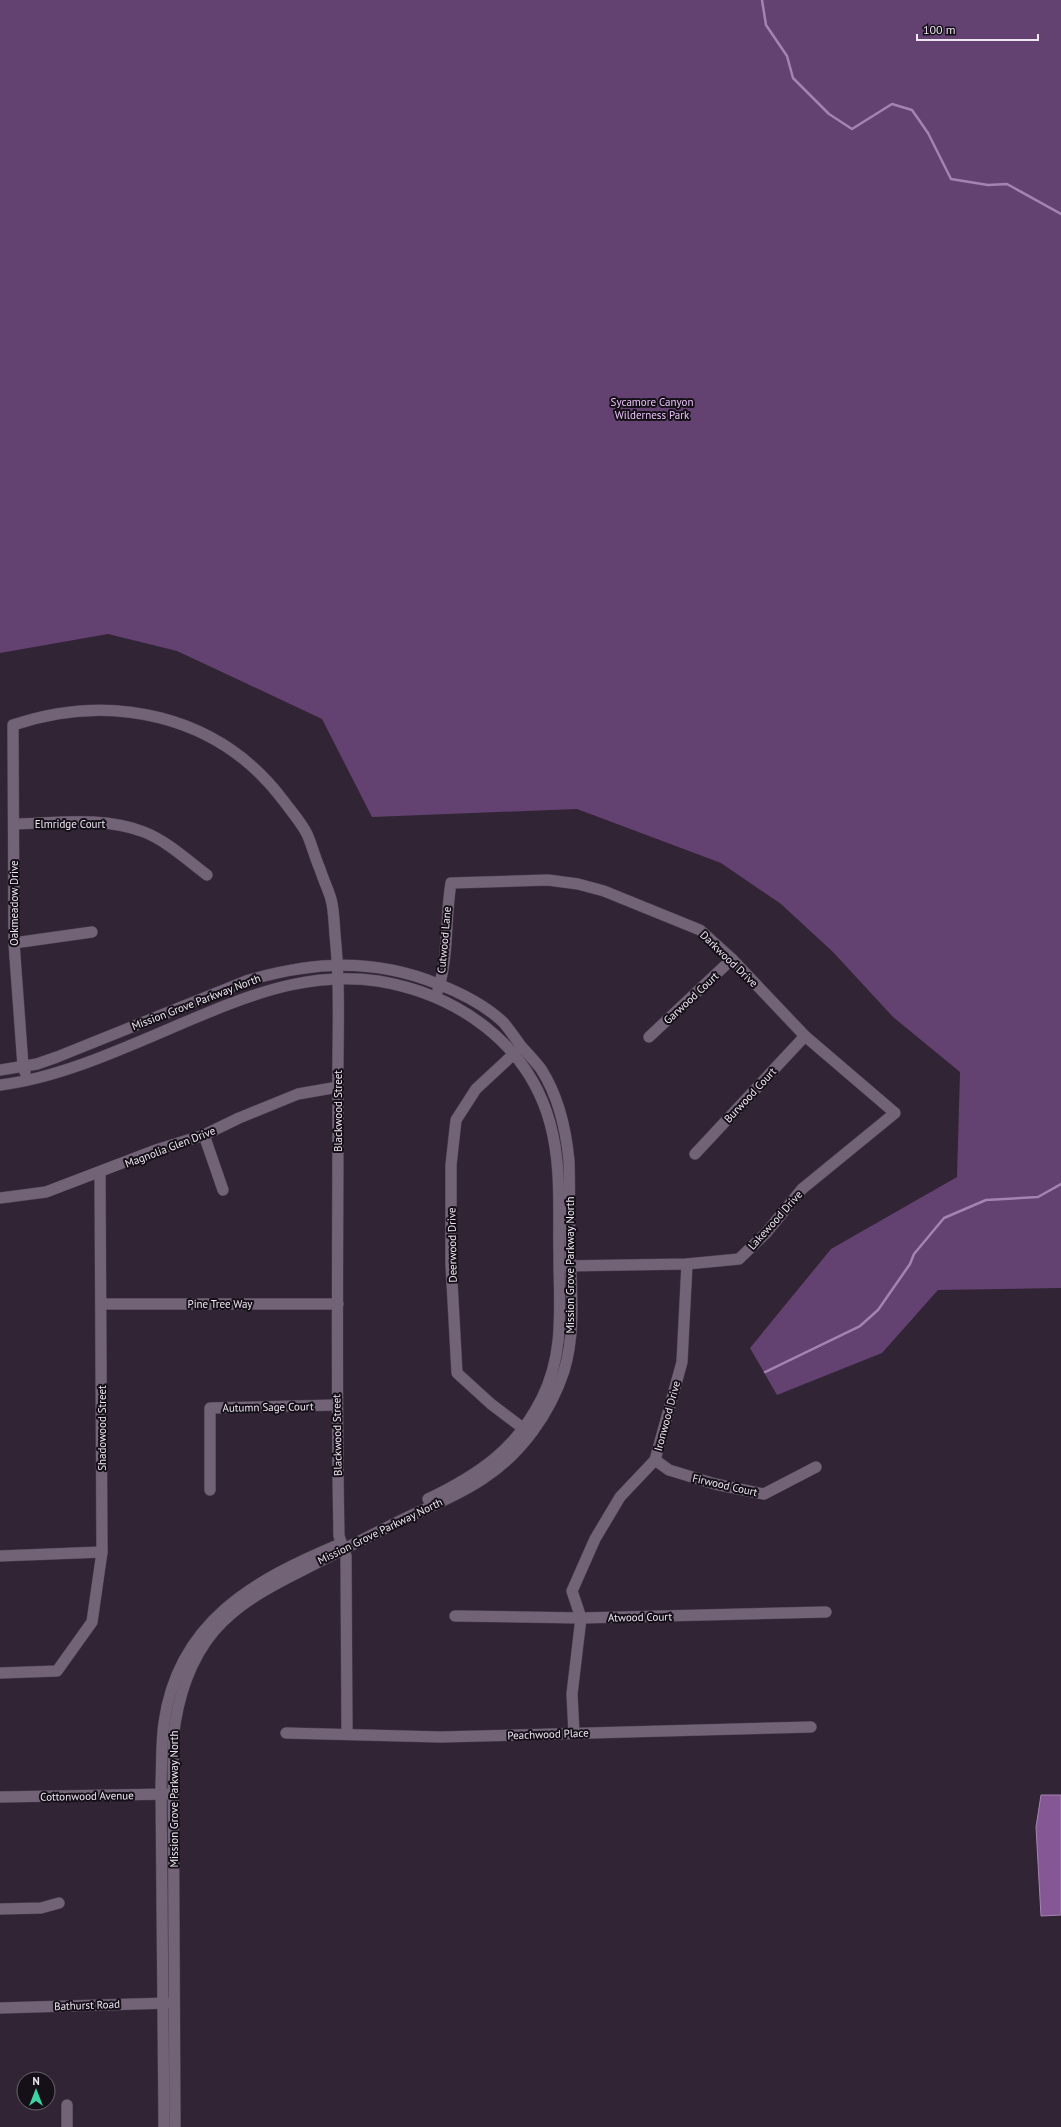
<svg xmlns="http://www.w3.org/2000/svg" width="1061" height="2127" viewBox="0 0 1061 2127" font-family="'PT Sans',sans-serif">
<style>
.green{fill:#634170}
.water{fill:#855895;stroke:#a483b1}
.lines{fill:none;stroke-linecap:round;stroke-linejoin:round}
.stream{stroke:#a483b1;stroke-width:2.5}
.minor-casing{stroke:#4b4150;stroke-width:12}
.minor{stroke:#726377;stroke-width:11}
.labels{text-anchor:middle;stroke-width:4;stroke-linejoin:round;paint-order:stroke}
.park-label{font-size:11px;fill:#e9c3f7;stroke:#151018}
.street-label{font-size:11px;fill:#eee6f2;stroke:#151018}
</style>
<rect width="100%" height="100%" fill="#312435"/>
<path class="green" d="M0 0H1061V1288L938 1290 882 1353 777 1395 750 1348 831 1249 957 1177 960 1072 893 1017 833 952 781 904 721 863 577 809 372 817 322 719 177 651 108 634 0 653Z"/>
<path class="water" d="M1041 1795H1061V1915L1041 1916 1036 1827Z"/>
<g class="lines">
<g class="stream">
<path d="M762 0 766 25 787 56 793 78 829 114 852 129 892 104 912 110 928 133 951 179 988 185 1007 184 1061 214"/>
<path d="M765 1372 860 1326 878 1310 910 1264 914 1254 944 1218 986 1200 1038 1197 1061 1184"/>
</g>
<defs>
<g id="minor">
<path d="M14 824C57 823 103 816 144 832 167 841 187 860 207 875"/>
<path d="M14 943 92 932"/>
<path d="M438 990C449 956 445 918 451 883L548 880 578 884 604 891 700 930 732 959 805 1036 895 1113 802 1189 766 1233 739 1259 687 1264 563 1266"/>
<path d="M649 1037 732 959"/>
<path d="M518 1050 476 1089 456 1120 451 1165V1264L457 1373 491 1404 528 1432"/>
<path d="M0 1070 37 1064 57 1057 246 981C313 961 374 958 438 984 461 993 484 1004 503 1022 510 1030 515 1038 521 1046 528 1054 535 1061 541 1069 559 1097 566 1129 569 1161 570 1191 569 1220 570 1250 571 1290 576 1332 564 1371 550 1413 522 1453 484 1478 461 1494 433 1505 408 1517 373 1534 338 1552 303 1570 271 1586 238 1603 214 1631 189 1661 177 1701 173 1739L175 2127"/>
<path d="M25 1072 23 1066 14 943 13 725C111 692 218 714 283 800 291 811 301 822 307 834 312 845 315 858 320 869 323 879 328 889 331 899 334 910 334 923 335 935 341 992 337 1047 338 1104 338 1248 336 1392 339 1536L346 1556 347 1734"/>
<path d="M0 1085C68 1077 143 1039 207 1013 262 990 317 972 378 981 457 994 528 1043 550 1123 562 1166 558 1212 559 1256 559 1306 565 1352 542 1398 517 1449 478 1475 428 1499"/>
<path d="M204 1135 223 1190"/>
<path d="M695 1154 805 1036"/>
<path d="M0 1198 46 1192 156 1150 204 1135 239 1118 298 1094 338 1087"/>
<path d="M102 1304H338"/>
<path d="M655 1460 669 1470 715 1484 764 1494 816 1467"/>
<path d="M210 1490V1408L336 1405"/>
<path d="M0 1556 102 1552"/>
<path d="M455 1616 581 1618 826 1612"/>
<path d="M0 1673 57 1671 92 1622 102 1552 100 1173"/>
<path d="M286 1733 441 1737 811 1727"/>
<path d="M574 1733 572 1694 581 1618 572 1591 595 1539 620 1497 655 1460 682 1362 687 1264"/>
<path d="M0 1797 169 1794"/>
<path d="M0 1909 41 1908 59 1903"/>
<path d="M0 2008 169 2003"/>
<path d="M67 2105V2127"/>
<path d="M164 2127 161 1784C162 1763 161 1743 164 1723 178 1622 254 1580 340 1544"/>
</g>
</defs>
<use href="#minor" class="minor-casing"/>
<use href="#minor" class="minor"/>
</g>
<g class="labels">
<g class="park-label">
<text x="652" y="406">Sycamore Canyon<tspan x="652" dy="13">Wilderness Park</tspan></text>
</g>
<g class="street-label">
<text x="70" y="828">Elmridge Court</text>
<text transform="translate(14 903) rotate(-90)" y="4">Oakmeadow Drive</text>
<text transform="translate(444 940) rotate(-85)" y="4">Cutwood Lane</text>
<text transform="translate(729 959) rotate(44)" y="4">Darkwood Drive</text>
<text transform="translate(691 998) rotate(-43)" y="4">Garwood Court</text>
<text transform="translate(196 1002) rotate(-21)" y="4">Mission Grove Parkway North</text>
<text transform="translate(750 1095) rotate(-47)" y="4">Burwood Court</text>
<text transform="translate(338 1111) rotate(-90)" y="4">Blackwood Street</text>
<text transform="translate(170 1147) rotate(-21)" y="4">Magnolia Glen Drive</text>
<text transform="translate(775 1220) rotate(-48)" y="4">Lakewood Drive</text>
<text transform="translate(452 1245) rotate(-91)" y="4">Deerwood Drive</text>
<text transform="translate(570 1265) rotate(-90)" y="4">Mission Grove Parkway North</text>
<text x="220" y="1308">Pine Tree Way</text>
<text transform="translate(268 1407) rotate(-1)" y="4">Autumn Sage Court</text>
<text transform="translate(667 1416) rotate(-75)" y="4">Ironwood Drive</text>
<text transform="translate(102 1428) rotate(-90)" y="4">Shadowood Street</text>
<text transform="translate(337 1435) rotate(-91)" y="4">Blackwood Street</text>
<text transform="translate(725 1485) rotate(13)" y="4">Firwood Court</text>
<text transform="translate(380 1531) rotate(-26)" y="4">Mission Grove Parkway North</text>
<text transform="translate(640 1617) rotate(-1)" y="4">Atwood Court</text>
<text transform="translate(548 1734) rotate(-2)" y="4">Peachwood Place</text>
<text transform="translate(87 1796) rotate(-1)" y="4">Cottonwood Avenue</text>
<text transform="translate(174 1799) rotate(-90)" y="4">Mission Grove Parkway North</text>
<text transform="translate(87 2005) rotate(-2)" y="4">Bathurst Road</text>
</g>
</g>
<g transform="translate(36 2091)"><circle r="19" fill="#151018" stroke="#6c666f"/>
<path d="M0-3L7 15L0 10L-7 15Z" fill="#3dd4a3"/>
<text y="-6" font-size="11" font-weight="bold" text-anchor="middle" fill="#eee6f2">N</text>
</g>
<path d="M917 34v6h121v-6" fill="none" stroke="#eee6f2" stroke-width="2"/>
<text x="923" y="34" font-size="12" fill="#eee6f2" stroke="#151018" stroke-width="3" paint-order="stroke">100 m</text>
</svg>
